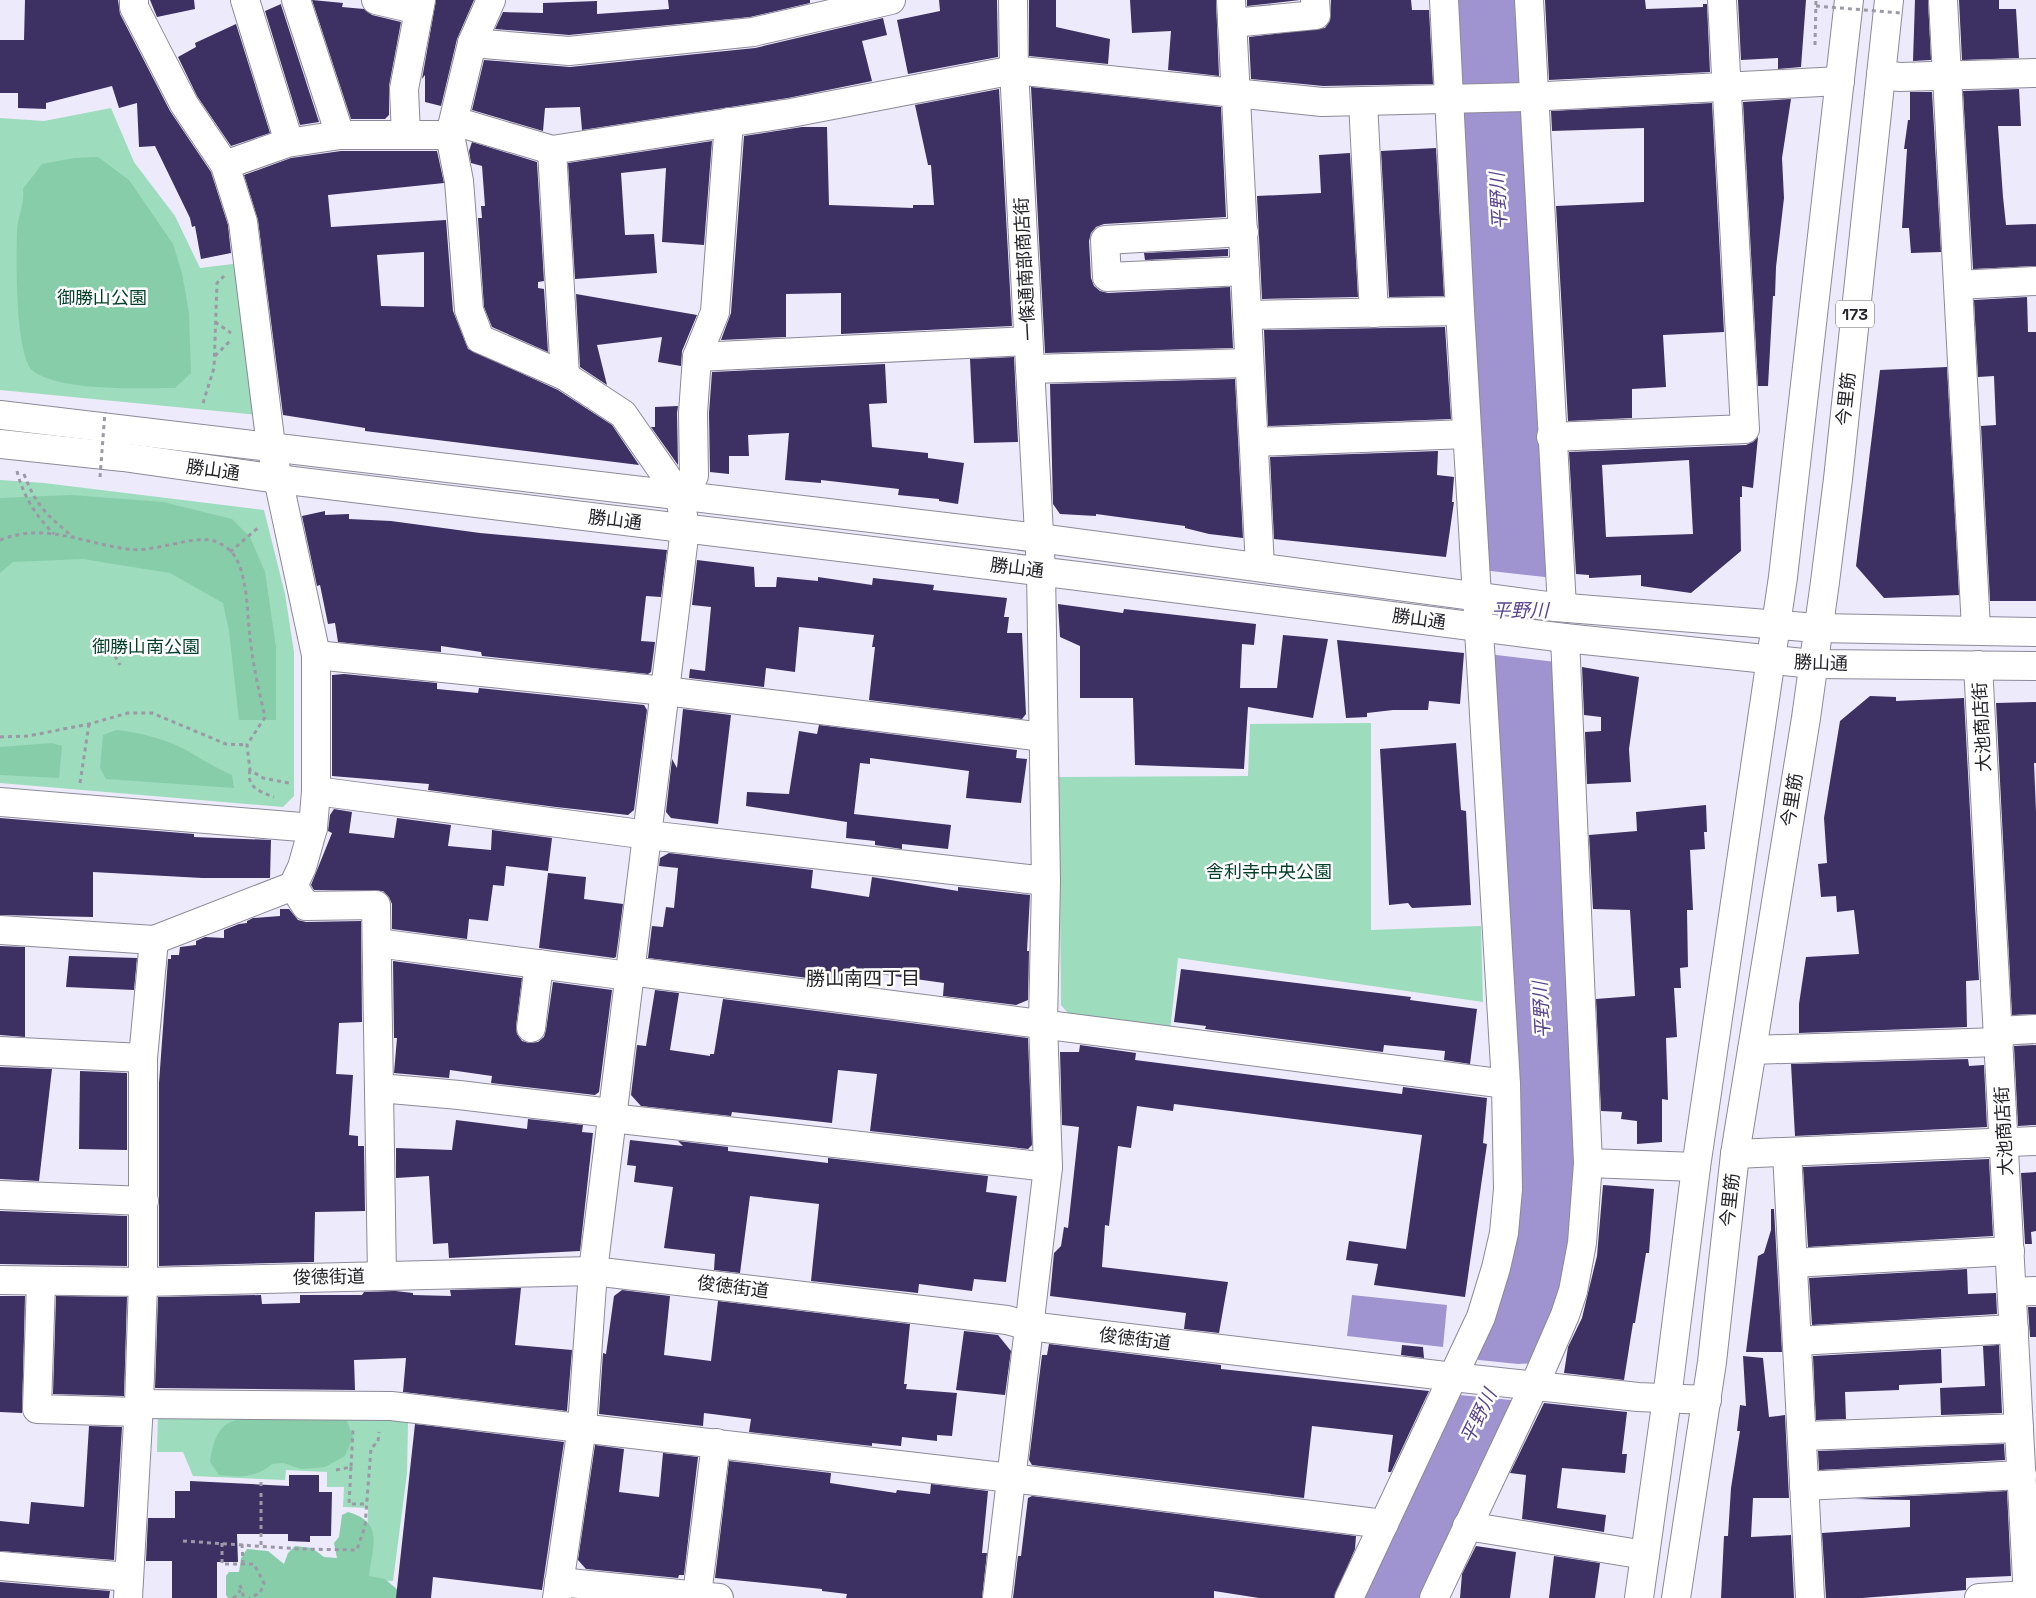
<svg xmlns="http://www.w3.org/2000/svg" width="2036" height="1598" viewBox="0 0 2036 1598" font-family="'Space Grotesk','Noto Sans JP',sans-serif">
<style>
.green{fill:#9ddcbc}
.forest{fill:#87cdaa}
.water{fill:#a094d0}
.pier{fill:#edebfb}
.building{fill:#3d3063;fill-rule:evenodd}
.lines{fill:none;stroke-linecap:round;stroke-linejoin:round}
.minor-casing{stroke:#8c8998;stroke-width:30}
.major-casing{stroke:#8c8998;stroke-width:30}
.path{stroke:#9b99a5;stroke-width:3;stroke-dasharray:4 4;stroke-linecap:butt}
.minor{stroke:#fff;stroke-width:28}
.major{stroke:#fff;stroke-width:28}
.path-bridge{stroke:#9b99a5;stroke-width:3;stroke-dasharray:4 4;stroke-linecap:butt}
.labels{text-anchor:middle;stroke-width:5;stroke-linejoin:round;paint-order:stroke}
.shield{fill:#fff;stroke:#666569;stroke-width:1}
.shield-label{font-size:16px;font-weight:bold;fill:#242329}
.street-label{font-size:18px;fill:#242329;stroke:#fff}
.park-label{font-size:18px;fill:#023f28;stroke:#fff}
.water-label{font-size:19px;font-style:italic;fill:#59458f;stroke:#fff}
.neighbourhood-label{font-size:19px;fill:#242329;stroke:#fff}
</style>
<rect width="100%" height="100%" fill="#edebfb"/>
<g class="green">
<path d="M111 108 134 162 175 216 200 268 241 263 258 415 0 390V118L44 121Z"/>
<path d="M0 480 44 483 264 510 285 594 294 652V796L283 807 0 783Z"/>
<path d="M1371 723V930L1481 926 1483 1002 1178 958 1170 1031 1073 1019 1061 1005 1059 777 1248 776 1250 724Z"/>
<path d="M158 1412 380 1417 408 1422 407 1473 393 1581 366 1580 368 1508 343 1507 344 1487H327V1472L286 1470 285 1480 193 1476 183 1452H157Z"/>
</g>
<g class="forest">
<path d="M98 157 129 180 173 244 182 273 189 313 191 373 175 388C140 388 61 392 33 371 15 357 16 258 17 233 17 217 25 205 23 189L42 164 74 158Z"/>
<path d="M71 495 163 502 232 519 250 537 265 572 276 647V720H239L229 631 223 603 170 573 83 559 13 562 0 573V498Z"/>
<path d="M117 730C141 733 166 739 188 751 203 760 216 768 232 775L234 788 106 779 100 768 103 735Z"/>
<path d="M52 743 62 746 59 778 0 775V747Z"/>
<path d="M333 1410 347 1421 353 1437 345 1456 325 1467 302 1469 283 1463 272 1464C256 1478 239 1477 219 1475L210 1462C212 1449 214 1437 223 1427 238 1411 310 1411 333 1410Z"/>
<path d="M348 1512C385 1522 372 1548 369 1576L385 1579 399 1591 400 1598H228L226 1595V1576L229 1572H239L241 1558 247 1549 268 1551 284 1564 288 1553 295 1546 312 1548 324 1557 337 1558 334 1543 339 1537 342 1515Z"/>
</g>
<g class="water">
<path d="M1454 0H1521L1579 1175 1563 1289 1423 1598H1360L1504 1286Z"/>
<path d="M1352 1295 1447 1305 1443 1347 1347 1336Z"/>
</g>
<g class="pier">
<path d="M1482 570 1554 578 1556 662 1488 654Z"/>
<path d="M1472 1357 1479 1360 1518 1364 1536 1363 1517 1405 1511 1400 1460 1395 1452 1398Z"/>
</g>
<g class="building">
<path d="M25 0H118L120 14 170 111 211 172 228 225 231 253 201 259 195 226 192 227 190 218 155 146 139 147 137 103 119 108 112 86 46 103V109L18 108V93H0V40H24Z"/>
<path d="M150 0H194L195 9 157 17Z"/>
<path d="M312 0 343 3 342 7 364 9 372 15 401 22 389 86V115L385 119H351Z"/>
<path d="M436 0H474L457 39 441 106 425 102V75L422 79Z"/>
<path d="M668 0H810V3L750 17 569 35 495 29 503 12 543 13V3L597 1V14L669 9Z"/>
<path d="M939 0H997L998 57 908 74 897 20 940 11Z"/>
<path d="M1029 0H1056V27L1110 39 1108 64 1029 56Z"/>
<path d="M1130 0H1216L1219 76 1168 70 1171 31 1132 33Z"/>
<path d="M1247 0H1300L1247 6Z"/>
<path d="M1331 0H1411L1412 10H1429L1433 84 1323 86 1251 79 1249 37 1325 28 1330 21Z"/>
<path d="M1545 0H1645L1646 9 1703 7V4H1707L1710 72 1549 80Z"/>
<path d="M1738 0H1806L1801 67 1778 69V58L1741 60Z"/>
<path d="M1915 0H1928L1931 60 1913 61Z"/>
<path d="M1959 0H1999V9H2016L2019 58 1962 60Z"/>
<path d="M281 4V5L319 122 300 125 265 11Z"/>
<path d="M883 18 887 35 862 41 872 81 788 98 582 130 580 107 545 108 543 131 472 110 484 60 570 67 755 48Z"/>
<path d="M236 24 270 133 231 146 197 96 178 57 196 47 195 43Z"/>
<path d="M1031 87 1221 107 1226 217 1104 224 1096 227 1091 233 1089 241 1091 278 1094 286 1100 291 1108 293 1230 287 1233 348 1045 353Z"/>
<path d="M999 89 1012 326 841 334V293L786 294V337L721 340 731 313 744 136 802 127H827L829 205 913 208V205H934L931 165H928L915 105Z"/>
<path d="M2019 89 2021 126H1998L2003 197 2006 225 2036 224V266L1973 269 1963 91Z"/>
<path d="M1910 92H1932L1941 252 1911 253 1909 228H1902L1907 149H1904L1908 120H1910Z"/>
<path d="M1791 99 1782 158 1784 198 1776 267 1775 296H1773L1768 386H1758L1743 102Z"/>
<path d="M1712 103 1724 332 1663 335 1666 387 1632 389V418L1568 421 1556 206 1644 202V128L1552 131 1551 111Z"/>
<path d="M712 141 704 245 662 242 666 168 621 173 625 235 654 234 657 273 575 279 568 163Z"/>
<path d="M472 142 537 162 544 281 538 282V288L544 289 548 352 492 327 484 307 478 218H482L481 206H485L482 166 471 163 469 151Z"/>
<path d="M1436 148 1444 296 1389 297 1381 151Z"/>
<path d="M341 151H437L444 183 328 195 331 227 446 220 453 311 468 349 558 390 612 425 639 465 365 431V428L283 415 258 220 244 175 291 158ZM424 252V307L381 306 377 255Z"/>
<path d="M1350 153 1358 297 1262 299 1257 196 1321 193 1319 155Z"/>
<path d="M1228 249V256L1145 260 1144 253Z"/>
<path d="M576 294 697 315 682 351 681 366 658 362 662 337 597 345 607 385 580 367Z"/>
<path d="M2027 297 2028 332H2036V601H1990L1981 426 1996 425 1994 376 1978 377 1974 300Z"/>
<path d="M1445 327 1451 419 1268 426 1264 330Z"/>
<path d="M1014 357 1018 442 974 443 970 359Z"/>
<path d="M885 364 887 403 869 404 872 447 928 453V458L964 463 958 504 939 501V499L898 495 899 489 821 480V483L785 480 789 433 748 435 749 456H729V474L710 472 709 413 712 372Z"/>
<path d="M1947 367 1959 595 1884 598 1856 566 1880 370Z"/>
<path d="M1235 379 1243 538 1209 534 1185 528V526L1096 514V516L1060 514 1053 504 1050 384Z"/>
<path d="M678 406 677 413 678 465 651 427H655V407Z"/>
<path d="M1758 437 1753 488 1742 486V497H1740L1741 551 1691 593 1641 586V575L1589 578V575L1576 574 1569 452 1746 445 1753 442ZM1689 460 1693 534 1606 537 1602 465Z"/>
<path d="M1438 451 1437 475 1454 477 1452 502H1454L1446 557 1274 539 1270 457Z"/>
<path d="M325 511V515L349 514V519L391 521 480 533 667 550 661 597 646 596 641 641 655 642 651 672 648 674 482 656 481 652 441 646V652L338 642 335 623 328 624 320 585 317 586 302 516Z"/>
<path d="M697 560 754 567 755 587H776L777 577 818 581V577L872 585 873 578 934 585 933 590 1007 598 1004 617H1009L1007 633H1022L1026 714 1022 719 869 700 875 647H872L874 635 799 627 795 672 766 668 764 687 689 678 690 669 705 671 711 607 692 605Z"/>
<path d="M1058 604 1123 613 1124 609 1256 624 1254 645 1242 644 1240 688H1277L1283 635 1328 639 1313 718 1248 707 1244 769 1135 765 1133 698H1080V646L1060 637Z"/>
<path d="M1337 640 1464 653 1460 704 1429 701 1428 710H1393L1367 713V717L1346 718Z"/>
<path d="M1582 667 1639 677 1629 749 1631 782 1587 784 1585 732 1601 731V717L1584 715Z"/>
<path d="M344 674 437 683V689L478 693 479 688 644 705 647 710 634 810 628 815 556 807 428 790 429 784 332 776V675Z"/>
<path d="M1870 696 1896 697V701L1964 698 1979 980 1966 981 1967 1027 1799 1033V1004L1806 957 1859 954 1854 910 1837 912 1836 896 1821 897 1818 864 1827 863 1824 818 1840 721Z"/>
<path d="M2036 702V763H2034L2036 812V1014L2012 1015 1996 703Z"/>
<path d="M683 709 731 715 718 824 671 818 666 812 672 759 677 768Z"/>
<path d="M819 725 1017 750 1016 758 1027 759 1021 803 966 798 969 771 870 758V764L860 763 854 814 951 825 948 849 902 844V849L875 845V841L846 838 847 822 746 806 747 792 789 794 799 731 817 734Z"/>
<path d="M1456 743 1461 810 1466 811 1471 905 1412 908 1408 903 1389 905 1380 749Z"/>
<path d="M1706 805 1707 832H1704L1705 849 1690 850 1693 910H1687L1688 967 1680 968 1681 988H1674L1677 1037 1666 1038 1668 1100 1662 1099V1142L1637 1144V1121L1621 1119 1622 1112 1601 1111 1596 999 1635 996 1630 910 1593 909 1589 835 1637 831 1636 812Z"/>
<path d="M334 809 352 812 349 833 394 838 397 818 451 825 448 846 491 850 492 830 552 838 548 871 506 866 504 886 493 885 488 921 469 919 467 939 392 929V904L389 897 383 891 314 890 311 885 332 833 328 831 330 815Z"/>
<path d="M0 818 194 834V837L271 840 270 878H202L93 872V917L0 915Z"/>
<path d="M669 853 813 870 811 888 869 897 872 877 958 891V887L1030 895 1027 951H1029L1028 1000 1016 1005 943 996 944 983 858 971 856 984 648 958 652 926 663 927 666 907 674 908 678 868 659 866 660 858Z"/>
<path d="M548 873 586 877 584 899 623 904 616 957 614 958 539 948Z"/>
<path d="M280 909H289L298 920 306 922 361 921 362 1022 339 1023 336 1074 353 1075 349 1135 358 1136V1146H364L365 1211 315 1212 314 1262 159 1266V1083L168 959H171V955H179L180 947 196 945V941L205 937 224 938V930L239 924 247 923V921L253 918 280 916Z"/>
<path d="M0 946 25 947V1037L0 1035Z"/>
<path d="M69 956 137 958 134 990 66 987Z"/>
<path d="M393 961 522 978 516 1027 517 1034 522 1041 529 1043 538 1042 544 1037 546 1030 553 982 612 990 599 1092 595 1095 491 1083 492 1076 450 1070 449 1078 394 1073 397 1038H394Z"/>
<path d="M1181 969 1411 997 1410 1000 1477 1009 1470 1064 1444 1060 1445 1051 1384 1045 1383 1052 1205 1029 1206 1026 1174 1022Z"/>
<path d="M655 990 679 993 670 1050 710 1056V1054H714L723 999 1028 1038 1032 1145 1028 1149 870 1131 877 1074 838 1070 832 1123 732 1112 731 1116 641 1106 631 1095 637 1045 646 1046Z"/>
<path d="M1080 1045 1136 1053 1135 1060 1402 1094 1403 1087 1487 1098 1483 1143 1487 1144 1465 1297 1374 1285 1378 1264 1346 1260 1349 1241 1406 1249 1422 1135 1174 1104 1173 1111 1137 1106 1131 1148 1118 1146 1109 1226 1105 1225 1102 1267 1228 1282 1219 1333 1184 1329 1186 1313 1050 1296 1054 1253 1061 1246 1064 1227 1068 1228 1079 1127 1062 1125 1060 1052H1079Z"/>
<path d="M2036 1045V1125L2018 1126 2014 1046Z"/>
<path d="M1968 1059 1969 1066 1984 1065 1987 1127 1795 1136 1791 1064Z"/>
<path d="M0 1067 52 1069 39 1181 0 1179Z"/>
<path d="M80 1071 127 1073V1150L79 1149Z"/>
<path d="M528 1119 583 1125 582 1132 593 1133 580 1251 449 1258 448 1243 433 1244 429 1176 396 1178V1148L452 1150 456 1120 527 1129Z"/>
<path d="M630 1140 683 1146 678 1141 728 1147V1151L828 1163V1158L988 1176 986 1192 1017 1196 1006 1282 974 1279 972 1291 919 1284 918 1293 811 1281 819 1204 750 1196 740 1273 714 1270 715 1254 664 1248 673 1187 634 1182 636 1166 627 1165Z"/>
<path d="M1989 1159 1993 1236 1808 1247 1803 1167Z"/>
<path d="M2036 1172V1231L2031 1232 2032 1244H2025L2021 1173Z"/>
<path d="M1603 1185 1654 1189 1649 1253H1646L1635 1323H1633L1624 1380 1564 1373 1568 1347 1582 1318 1597 1256Z"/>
<path d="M1771 1209H1774L1782 1352H1746L1758 1256 1764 1253 1771 1230Z"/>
<path d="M0 1211 127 1216V1266L0 1264Z"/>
<path d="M1967 1269 1968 1294 1996 1293 1997 1314 1812 1325 1809 1278Z"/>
<path d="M521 1288 515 1345 572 1350 567 1411 403 1392 406 1358 354 1360 355 1390 155 1388 158 1297 261 1295 262 1304 300 1303V1295H362L364 1292 395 1291 413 1293V1295L451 1296 450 1290Z"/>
<path d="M622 1290 670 1296 664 1355 711 1361 718 1301 910 1324 904 1384H907L906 1389 957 1393 952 1436 937 1435V1441L902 1437 901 1446 872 1443V1446L749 1432 751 1419 704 1413 703 1426 599 1414 603 1353 606 1354 614 1296Z"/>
<path d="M0 1296H25L22 1413 0 1412Z"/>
<path d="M56 1296 127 1297 124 1396 53 1394Z"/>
<path d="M2028 1307H2036V1337H2030Z"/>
<path d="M964 1331 998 1335 1011 1351 1005 1395 956 1390Z"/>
<path d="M1049 1344 1221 1365V1369L1429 1391 1391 1472H1388L1393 1435 1312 1426 1304 1498 1032 1465 1029 1460 1042 1355H1047Z"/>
<path d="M1402 1345 1423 1347 1424 1358 1401 1355Z"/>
<path d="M1999 1345 2002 1413 1941 1415 1940 1388 1985 1386 1983 1346Z"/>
<path d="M1941 1349 1942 1383 1899 1385V1390L1845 1392 1846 1419 1816 1420 1813 1356Z"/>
<path d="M1743 1356 1763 1358 1769 1417 1785 1415 1789 1498H1753L1751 1537 1791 1535 1794 1598H1721L1724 1536H1728L1731 1488 1740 1431H1737L1740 1405 1746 1406Z"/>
<path d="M1544 1403 1627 1412 1622 1454H1627L1625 1473 1562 1468 1557 1508 1606 1515 1604 1532 1522 1519 1526 1475 1510 1473Z"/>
<path d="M415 1424 564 1442 542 1590 433 1577 431 1598H396Z"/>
<path d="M89 1426 122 1427 114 1560 0 1551V1521L29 1524 31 1502 84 1507Z"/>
<path d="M2004 1444 2005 1460 1819 1470 1818 1451Z"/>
<path d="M595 1445 624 1449 619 1492 659 1497 663 1453 698 1457 684 1575H679L678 1578 586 1569 578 1560Z"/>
<path d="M729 1461 831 1473 830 1483 896 1493 897 1490 930 1494 931 1484 988 1491 982 1553H987L982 1598H846L847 1594 822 1591V1589L715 1578Z"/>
<path d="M289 1475H319V1492H332L331 1536H310V1542L288 1541V1534H237L238 1562H217V1598H172V1561H146L148 1518H175V1491H190V1481L289 1486Z"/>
<path d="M2007 1491 2011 1576 1966 1578V1590L1862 1598H1826L1822 1533 1910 1527V1500L1854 1499Z"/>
<path d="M1032 1496 1356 1536 1355 1549 1334 1598H1259L1214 1591V1598H1013L1018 1556H1021L1028 1498Z"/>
<path d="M1476 1546 1516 1552 1510 1598H1460L1462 1574Z"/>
<path d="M1554 1556 1600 1563 1595 1598H1549Z"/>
<path d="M0 1582 110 1591 109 1598H0Z"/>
</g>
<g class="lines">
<defs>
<g id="minor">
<path d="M245 0 289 142"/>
<path d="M296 0 340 135"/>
<path d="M376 0 419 10"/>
<path d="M491 0 472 43 450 135 459 181 469 310 480 339 565 376"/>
<path d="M1231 0 1260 567"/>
<path d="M1529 0 1562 607"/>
<path d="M1943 0 1976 629"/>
<path d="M1232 23 1316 15 1315 0"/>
<path d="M472 43 569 51 753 32 891 0"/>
<path d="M1881 75 1900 77 2036 73"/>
<path d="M1363 102 1374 313"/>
<path d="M454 121 552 150 791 113 1014 70 1322 102 1527 97 1840 81"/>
<path d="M406 135 404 89 421 0"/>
<path d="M552 150 565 376 623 414 680 496 685 529 593 1271 582 1427 557 1598"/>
<path d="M225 165 287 143 340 135H450"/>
<path d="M1244 232 1105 240 1107 277 1245 271"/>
<path d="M1958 285 2036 281"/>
<path d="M1247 315 1460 311"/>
<path d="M697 357 1028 341"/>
<path d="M1030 369 1249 363"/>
<path d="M1551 437 1745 429 1722 0"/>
<path d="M1254 442 1467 434"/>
<path d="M680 496 694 476 693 413 697 357 715 312 729 122"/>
<path d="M316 655 665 691 1043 737"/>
<path d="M1978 665 2028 1598"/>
<path d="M316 791 648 835 1046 881"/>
<path d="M0 802 313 828"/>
<path d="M293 886 306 906 376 905 382 1276"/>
<path d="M0 930 154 940 293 886 302 867 313 828 316 791V655L271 446 243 222 225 165 184 104 134 7V0"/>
<path d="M377 943 629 976"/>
<path d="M630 971 1506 1084"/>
<path d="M531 1028 539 964"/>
<path d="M1998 1031 2036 1029"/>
<path d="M1752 1050 1999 1042"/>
<path d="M0 1051 143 1058"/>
<path d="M379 1088 459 1095 611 1113"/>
<path d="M611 1118 1048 1167"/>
<path d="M1787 1152 1810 1598"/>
<path d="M1735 1154 2036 1141"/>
<path d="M1588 1163 1696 1167"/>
<path d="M0 1195 144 1201"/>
<path d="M1793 1263 2010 1251"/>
<path d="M0 1280 143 1282 593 1271 1007 1320 1029 1326 1462 1378 1638 1397 1707 1400"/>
<path d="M41 1281 37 1409 139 1412"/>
<path d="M2012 1292 2036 1291"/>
<path d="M1797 1341 2014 1329"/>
<path d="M139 1404 391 1406 1011 1478 1384 1524"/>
<path d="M1802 1436 2019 1428"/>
<path d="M1804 1486 2022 1475"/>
<path d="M1467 1526 1645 1555"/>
<path d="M0 1566 129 1577"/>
<path d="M559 1582 719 1598"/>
<path d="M697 1595 716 1443"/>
<path d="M128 1598 139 1404 143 1282V1058L154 940"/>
<path d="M997 1598 1048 1167 1043 1023 1046 881 1041 571 1014 70 1013 0"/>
<path d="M1349 1598 1481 1317 1496 1268 1504 1233 1508 1189 1506 1084 1460 311 1444 0"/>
<path d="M1434 1598 1535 1384 1565 1315 1573 1291 1582 1243 1588 1163 1565 638"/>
<path d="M1979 1598 2028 1595"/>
</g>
<g id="major">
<path d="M0 415 1039 538 1555 607 1817 628 2036 632"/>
<path d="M0 444 123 457 278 479 1078 576 1565 638 1813 664 2036 666"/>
<path d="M1639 1598 1667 1398 1696 1167 1783 577 1849 0"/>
<path d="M1676 1598 1712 1362 1735 1154 1806 718 1825 582 1838 479 1889 0"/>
</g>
</defs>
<use href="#minor" class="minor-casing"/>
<use href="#major" class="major-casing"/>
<g class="path">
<path d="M1815 45 1816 0"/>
<path d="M215 322 231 333"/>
<path d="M215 356 231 340"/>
<path d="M203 403 214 368 217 283 224 276"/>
<path d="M17 471C23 496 36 516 54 534"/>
<path d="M24 474C36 506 47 515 73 537"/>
<path d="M0 540C45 522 82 543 127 549 154 553 185 537 210 540 220 541 233 551 237 560 248 583 247 613 250 638 253 665 259 691 265 717L247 745 250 770 263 778 289 783"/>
<path d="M230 552 260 526"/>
<path d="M111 649 120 665"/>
<path d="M0 737 28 736 89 724 128 713H152L226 744 247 745"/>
<path d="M250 770C246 787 260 792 274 797"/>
<path d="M80 783 89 724"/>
<path d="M351 1467 349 1504H367"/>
<path d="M336 1470 351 1467 353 1430"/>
<path d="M261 1486V1478"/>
<path d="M261 1493V1545"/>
<path d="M183 1541 300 1549 357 1550 365 1526 371 1448 378 1442 379 1432"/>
<path d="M222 1543V1564H254L264 1583 260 1593 249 1598"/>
<path d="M242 1544 243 1563"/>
<path d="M240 1585 244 1598"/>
<path d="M233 1598 238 1595 240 1590"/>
</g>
<use href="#minor" class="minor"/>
<use href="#major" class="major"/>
<g class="path-bridge">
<path d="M1816 6 1901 13"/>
<path d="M100 477 105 412"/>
</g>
</g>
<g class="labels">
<rect class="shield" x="1836" y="300.5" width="38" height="27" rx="4"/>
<g class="shield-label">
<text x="1855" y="320">173</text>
</g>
<g class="street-label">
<text transform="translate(1025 269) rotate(-93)" y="6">一條通南部商店街</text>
<text transform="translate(1846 399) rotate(-84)" y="6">今里筋</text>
<text transform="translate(213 470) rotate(8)" y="6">勝山通</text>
<text transform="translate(615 520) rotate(7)" y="6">勝山通</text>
<text transform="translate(1017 568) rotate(7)" y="6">勝山通</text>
<text transform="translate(1419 619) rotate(8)" y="6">勝山通</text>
<text transform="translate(1821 663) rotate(2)" y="6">勝山通</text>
<text transform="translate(1982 727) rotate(-93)" y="6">大池商店街</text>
<text transform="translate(1792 800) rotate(-81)" y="6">今里筋</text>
<text transform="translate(2004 1131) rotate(-93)" y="6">大池商店街</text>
<text transform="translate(1730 1200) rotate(-84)" y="6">今里筋</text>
<text transform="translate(329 1277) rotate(-1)" y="6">俊徳街道</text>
<text transform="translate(733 1287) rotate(7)" y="6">俊徳街道</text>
<text transform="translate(1135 1339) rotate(7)" y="6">俊徳街道</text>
</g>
<g class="park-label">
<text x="102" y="304">御勝山公園</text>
<text x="146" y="653">御勝山南公園</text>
<text x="1269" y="878">舎利寺中央公園</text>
</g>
<g class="water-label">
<text transform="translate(1498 201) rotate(-93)" y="7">平野川</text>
<text x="1520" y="617">平野川</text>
<text transform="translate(1541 1010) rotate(-93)" y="7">平野川</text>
<text transform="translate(1478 1416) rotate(-64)" y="7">平野川</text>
</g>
<g class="neighbourhood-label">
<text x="863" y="985">勝山南四丁目</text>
</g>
</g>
</svg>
